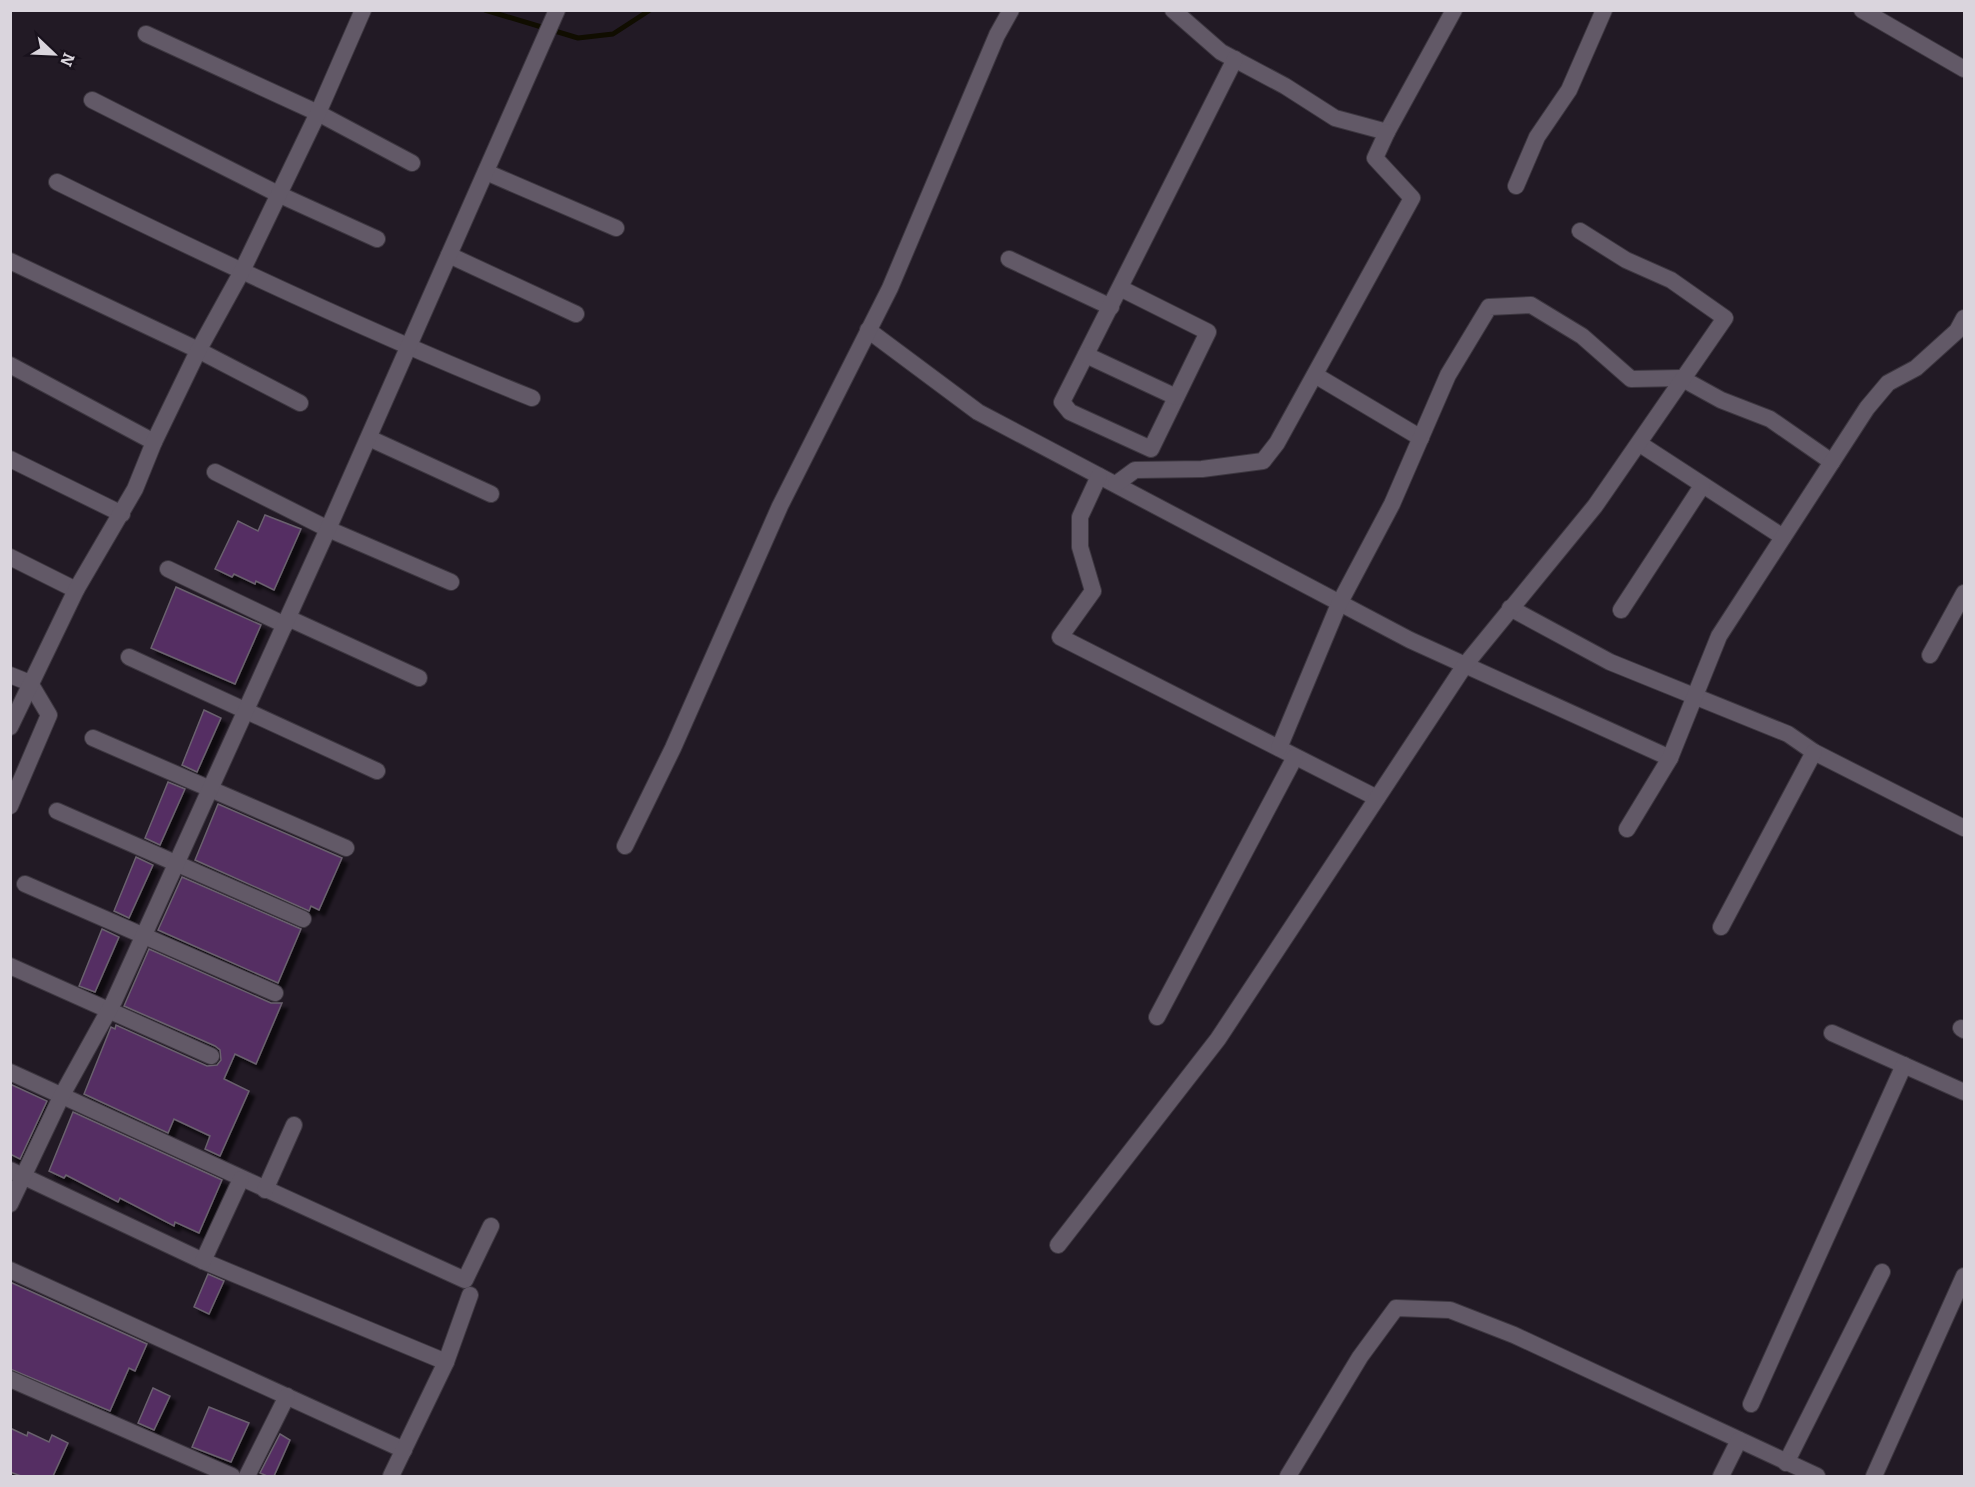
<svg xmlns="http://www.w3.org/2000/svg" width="1975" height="1487" viewBox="0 0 1975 1487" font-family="Bitter,serif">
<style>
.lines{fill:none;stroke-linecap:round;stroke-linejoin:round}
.stream{stroke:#100d00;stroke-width:5}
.building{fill:#542f63;stroke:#6a616e;stroke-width:1.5;filter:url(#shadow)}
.minor-casing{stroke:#3d3740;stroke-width:18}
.minor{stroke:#625967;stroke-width:16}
</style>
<defs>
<filter id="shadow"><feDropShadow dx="5.5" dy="5.5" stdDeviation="1.5" flood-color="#0009"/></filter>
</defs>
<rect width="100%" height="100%" fill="#221a25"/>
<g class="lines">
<path class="stream" d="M485 10 578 38 613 34 650 10"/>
</g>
<g class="building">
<path d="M265 515 301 529 274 590 256 581 255 584 234 574 232 577 215 569 238 521 258 531Z"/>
<path d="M176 587 261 625 235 684 151 648Z"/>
<path d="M204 710 221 718 197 772 182 765Z"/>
<path d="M168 782 185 789 160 845 145 838Z"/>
<path d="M218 804 342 858 319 910 311 906 309 911 195 860Z"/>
<path d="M136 857 153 865 129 918 114 911Z"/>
<path d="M182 877 301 929 278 983 158 930Z"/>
<path d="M102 929 119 937 95 992 79 986Z"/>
<path d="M149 949 271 1003H282L256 1064 235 1054 224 1079 249 1091 220 1156 205 1149 210 1136 174 1119 168 1133 84 1094 111 1027 115 1029 116 1025 207 1066 217 1065 221 1060 220 1050 215 1046 124 1006Z"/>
<path d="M10 1084 47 1101 20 1159 10 1154Z"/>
<path d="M73 1112 222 1180 199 1233 175 1222 174 1226 120 1198 118 1202 66 1175 64 1178 49 1171Z"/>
<path d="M208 1274 224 1281 209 1314 194 1307Z"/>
<path d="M10 1282 147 1344 135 1371 129 1368 110 1411 10 1369Z"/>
<path d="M153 1388 170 1396 154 1430 138 1423Z"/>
<path d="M209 1407 249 1423 231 1462 192 1447Z"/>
<path d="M10 1428 27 1436 28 1432 49 1442 52 1435 68 1443 53 1476H21L10 1472Z"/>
<path d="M280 1434 290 1440 274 1476H267L260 1473Z"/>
</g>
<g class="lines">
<defs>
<g id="minor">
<path d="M1173 10 1221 52 1285 86 1335 118 1387 132 1454 10"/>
<path d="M1862 10 1964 69"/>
<path d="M146 34 318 113 412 163"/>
<path d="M92 100 278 194 377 239"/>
<path d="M486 172 616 228"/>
<path d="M57 182C213 259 370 333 532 398"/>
<path d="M1516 186 1537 137 1569 90 1604 10"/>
<path d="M449 255 576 314"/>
<path d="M1009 259 1111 307"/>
<path d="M10 261 196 349 300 403"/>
<path d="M1120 288 1208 332 1151 449 1070 412 1062 402 1235 59"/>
<path d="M868 330 978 412 1410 640 1670 758"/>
<path d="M1086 355 1176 397"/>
<path d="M10 365 154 442"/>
<path d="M1315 375 1421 438"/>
<path d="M369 438 491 494"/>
<path d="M1640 444 1783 537"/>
<path d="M10 459 122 514"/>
<path d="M215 472 328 529 451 582"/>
<path d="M1099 476 1080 517V547L1093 591 1060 637 1377 798"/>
<path d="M1116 484 1135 470 1202 469 1263 461 1277 443 1412 198 1375 158 1387 132"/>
<path d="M10 557 76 590"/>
<path d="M168 569 285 625"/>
<path d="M1510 608 1610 662 1788 734 1814 752 1964 828"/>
<path d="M1621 610 1702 486"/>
<path d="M288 618 419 678"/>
<path d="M1930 655 1964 593"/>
<path d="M129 657 377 771"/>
<path d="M10 675 30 683 49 715 10 806"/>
<path d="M10 727 76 590 135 489 154 442 198 351 241 273 318 113 363 10"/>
<path d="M93 738 346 848"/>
<path d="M1279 748 1339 604 1392 504 1448 375 1489 307 1531 305 1582 336 1631 379 1681 378 1721 400 1770 419 1832 462"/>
<path d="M57 811 303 919"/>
<path d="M1627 829 1670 758 1719 636 1867 408 1888 383 1916 368 1957 331 1964 318"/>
<path d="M625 846 673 748 780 506 890 288 997 35 1011 10"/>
<path d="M25 884 275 993"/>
<path d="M1721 927 1814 752"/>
<path d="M10 966 211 1056"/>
<path d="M1157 1017 1295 757"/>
<path d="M1961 1028 1964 1030"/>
<path d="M1832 1033 1964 1092"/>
<path d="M10 1072 465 1280 491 1226"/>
<path d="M10 1170 203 1261 446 1362"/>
<path d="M265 1190 294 1125"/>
<path d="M10 1204 62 1095 114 1001 328 529 557 10"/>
<path d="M1058 1245 1218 1039 1465 665 1595 506 1725 318 1671 280 1626 260 1580 231"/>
<path d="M203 1261 241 1179"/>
<path d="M10 1270 404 1450"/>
<path d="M10 1379 232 1476"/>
<path d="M1751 1404 1904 1065"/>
<path d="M1786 1463 1882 1272"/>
<path d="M247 1476 287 1396"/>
<path d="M391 1476 446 1362 470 1295"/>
<path d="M1288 1476 1360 1357 1396 1308 1450 1310 1514 1335 1817 1476"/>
<path d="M1721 1476 1739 1440"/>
<path d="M1874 1476 1964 1276"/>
</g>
</defs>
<use href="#minor" class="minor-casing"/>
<use href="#minor" class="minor"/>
</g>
<rect width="1975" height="1487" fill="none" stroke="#dad5dd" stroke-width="24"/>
<g transform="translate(54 54) rotate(113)" stroke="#18111c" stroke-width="4.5" paint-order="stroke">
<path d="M0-4.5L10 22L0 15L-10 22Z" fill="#dad5dd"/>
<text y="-9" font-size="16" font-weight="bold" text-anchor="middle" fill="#dad5dd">N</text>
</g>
</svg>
